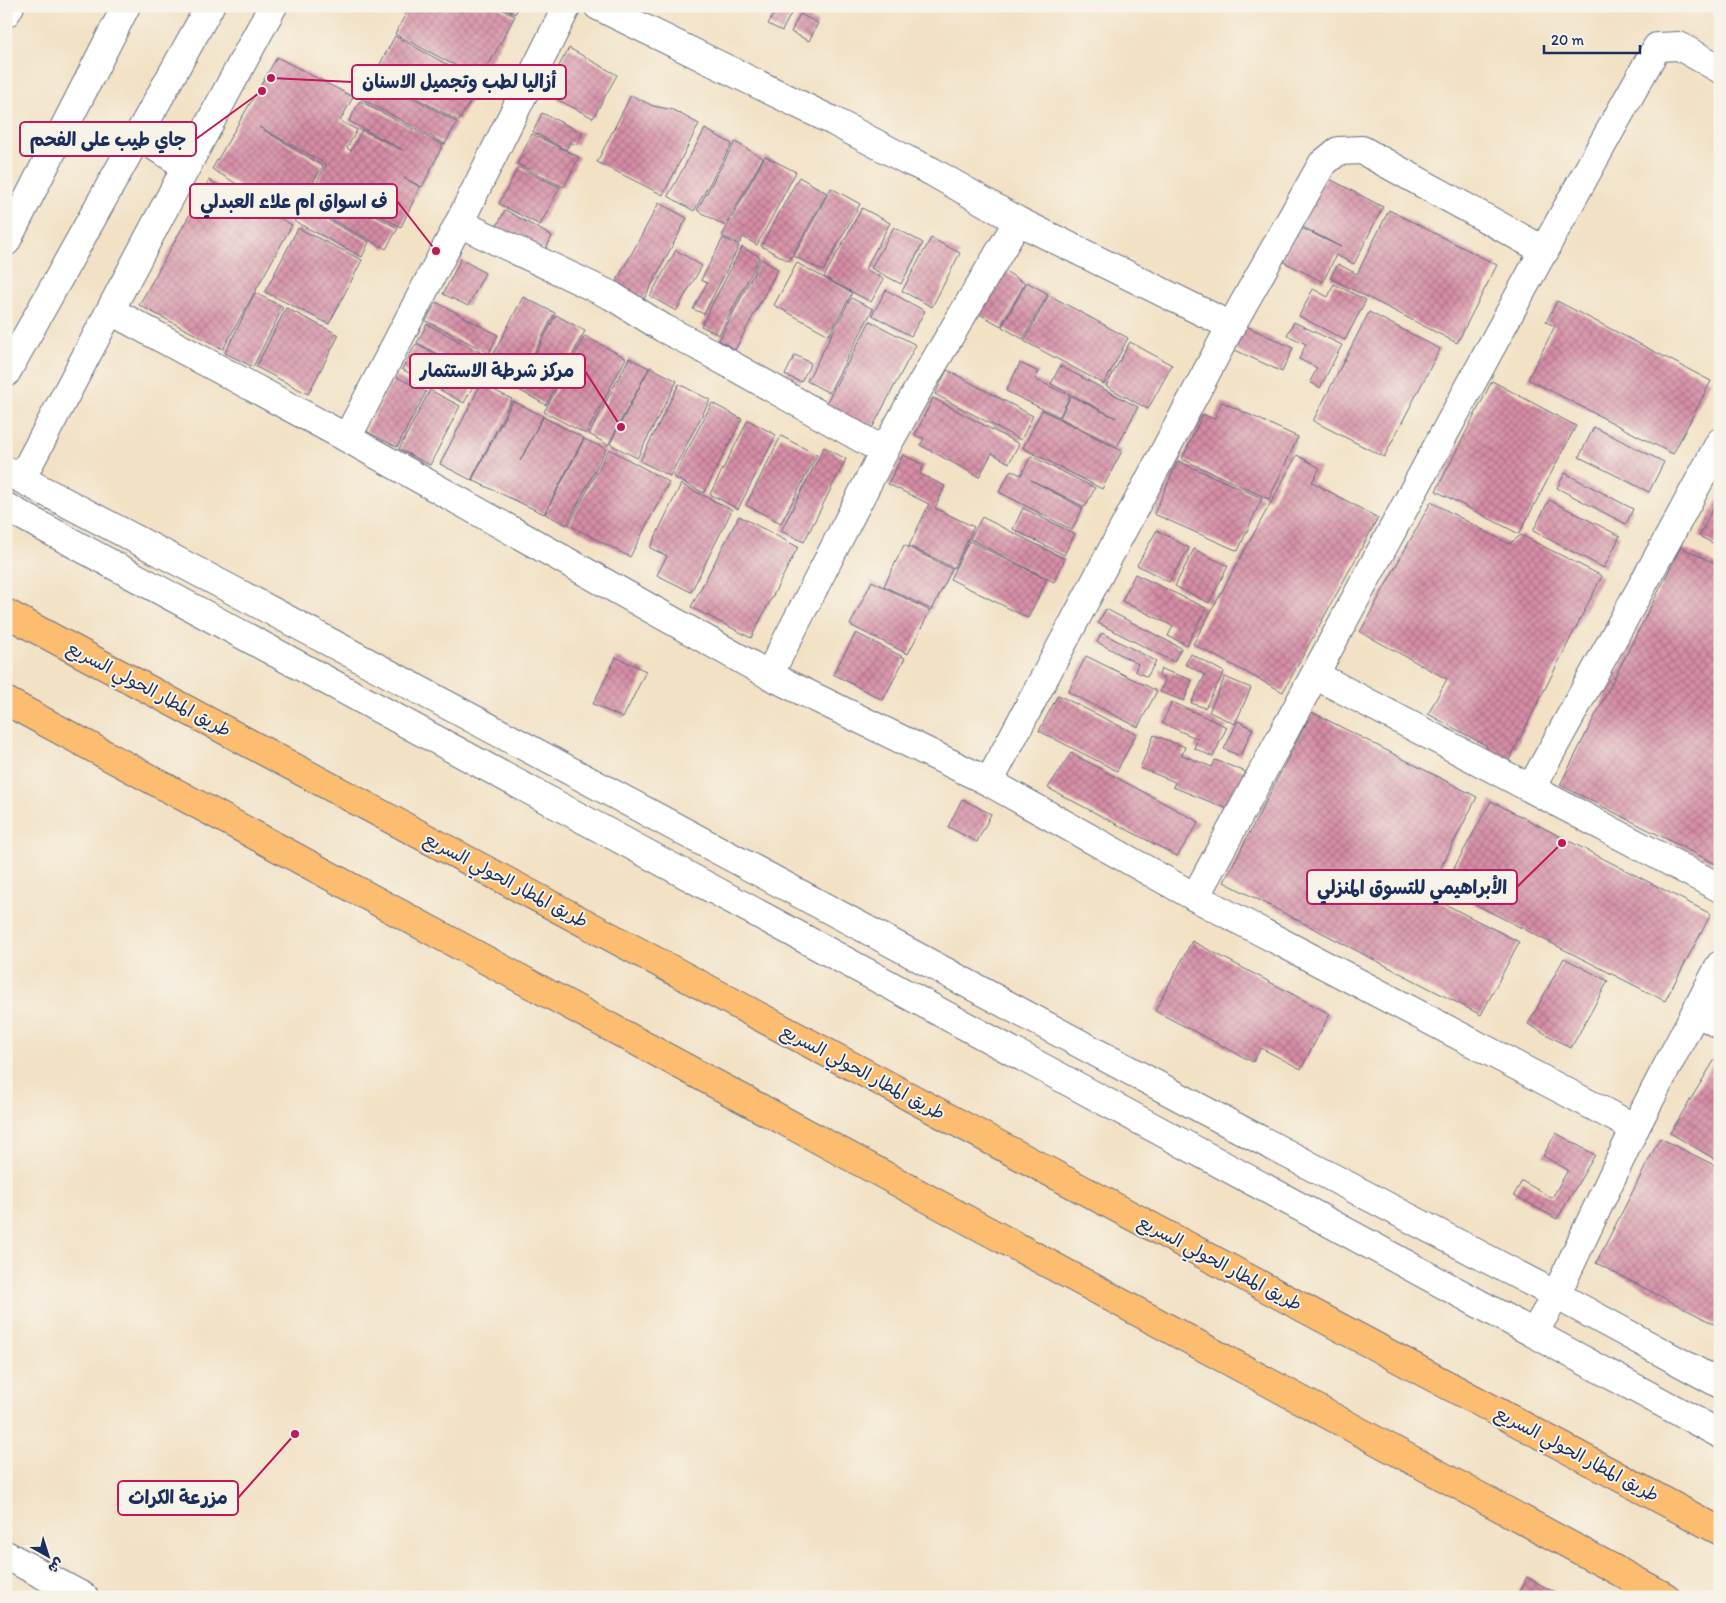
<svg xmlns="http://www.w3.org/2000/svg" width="1726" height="1603" viewBox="0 0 1726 1603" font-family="Itim,'Playpen Sans Arabic',sans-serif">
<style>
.building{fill:url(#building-cross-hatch)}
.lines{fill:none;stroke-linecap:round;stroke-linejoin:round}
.minor-casing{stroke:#666d82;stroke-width:30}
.highway-casing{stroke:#666d82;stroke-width:30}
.minor{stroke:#fff;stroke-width:28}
.highway{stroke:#fcbd6f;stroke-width:28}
.labels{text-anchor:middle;stroke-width:4;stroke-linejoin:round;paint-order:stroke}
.street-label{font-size:18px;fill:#1b2f5e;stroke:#f7f3e8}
.leader{fill:none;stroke:#c2185b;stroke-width:2}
.callout-dot{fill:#c2185b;stroke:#f7f3e8;stroke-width:2}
.callout{fill:#f7f3e8;stroke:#c2185b;stroke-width:2}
.callout-label{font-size:19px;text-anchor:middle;font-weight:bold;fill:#1b2f5e}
</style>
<defs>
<pattern id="building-cross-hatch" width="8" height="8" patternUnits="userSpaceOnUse" patternTransform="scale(1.25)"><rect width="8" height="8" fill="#d68da5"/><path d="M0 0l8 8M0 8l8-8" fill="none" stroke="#ad748a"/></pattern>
</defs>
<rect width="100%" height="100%" fill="#f7f3e8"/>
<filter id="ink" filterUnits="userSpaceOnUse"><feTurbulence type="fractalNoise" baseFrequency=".02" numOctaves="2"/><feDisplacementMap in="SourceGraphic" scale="10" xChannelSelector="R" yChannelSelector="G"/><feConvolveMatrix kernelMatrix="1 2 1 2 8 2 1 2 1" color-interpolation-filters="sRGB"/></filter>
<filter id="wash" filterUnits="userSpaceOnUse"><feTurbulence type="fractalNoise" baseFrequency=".0096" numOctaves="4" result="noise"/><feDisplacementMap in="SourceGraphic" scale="20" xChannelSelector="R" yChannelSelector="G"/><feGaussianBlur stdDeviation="1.12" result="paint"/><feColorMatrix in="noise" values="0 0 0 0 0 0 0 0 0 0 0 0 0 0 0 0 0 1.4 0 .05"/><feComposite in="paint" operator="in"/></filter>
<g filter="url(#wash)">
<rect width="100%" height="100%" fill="#f2e1c4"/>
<g id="blocks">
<g class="building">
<path d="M410 6H495L515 16 481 79 395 34Z"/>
<path d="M501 6H519L515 14Z"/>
<path d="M778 6H795L782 31 768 24Z"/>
<path d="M800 14 818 23 809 41 791 32Z"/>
<path d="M395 36 481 83 459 121 374 75Z"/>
<path d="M569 48 617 75 593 118 545 93 553 78 561 83 565 76 556 71Z"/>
<path d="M277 57 353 97 340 121 357 130 347 148 351 151 362 130 403 150 349 121 360 101 443 145 422 187 404 178 420 187 401 227 317 182 326 164 259 127 323 166 292 217 212 169Z"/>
<path d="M373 76 457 122 445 144 360 98Z"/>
<path d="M631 95 653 106 673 110 699 124 663 195 597 162Z"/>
<path d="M542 113 583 133 576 145 570 142 566 150 533 132Z"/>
<path d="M705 129 732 144 694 211 668 196Z"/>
<path d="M532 134 579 157 564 187 517 164Z"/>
<path d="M735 142 763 158 725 226 697 210Z"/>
<path d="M765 156 796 172 757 245 743 237 739 244 722 236Z"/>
<path d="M518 167 560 187 540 225 499 204Z"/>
<path d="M799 177 827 193 789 261 761 246Z"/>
<path d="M1326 177 1383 207 1354 264 1336 255 1323 282 1282 261 1299 227 1341 247 1301 226Z"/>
<path d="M209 180 292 225 223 349 139 305Z"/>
<path d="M314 183 398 228 386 249 332 220 337 210 309 195Z"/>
<path d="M831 188 860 204 823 271 794 256Z"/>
<path d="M307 197 333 210 328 220 369 242 362 257 294 221Z"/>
<path d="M659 203 687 218 644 299 615 284Z"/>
<path d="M862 208 890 223 865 269 884 279 871 302 824 277Z"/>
<path d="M505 210 552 236 545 251 497 226Z"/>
<path d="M1389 210 1497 265 1457 343 1330 278 1338 264 1357 274Z"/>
<path d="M894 227 923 243 901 284 871 268Z"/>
<path d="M298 228 362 260 329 324 265 292Z"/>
<path d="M723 238 739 246 704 314 693 309 707 283 701 280Z"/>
<path d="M931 238 960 253 932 307 902 291Z"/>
<path d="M742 247 760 257 719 335 701 326Z"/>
<path d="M676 250 702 266 676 311 650 296Z"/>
<path d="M461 259 485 273 468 306 443 294Z"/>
<path d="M761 259 778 269 735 350 719 340Z"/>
<path d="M797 263 852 293 829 335 774 305Z"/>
<path d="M998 267 1025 283 1001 326 974 311Z"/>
<path d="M1027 282 1048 294 1023 339 1002 327Z"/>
<path d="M1334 284 1366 300 1345 340 1299 316 1313 289 1328 297Z"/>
<path d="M886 290 925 311 911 336 872 315Z"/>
<path d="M255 293 283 307 253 367 225 353Z"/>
<path d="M1049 295 1128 338 1104 384 1024 341Z"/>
<path d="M523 297 555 313 515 390 483 374Z"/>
<path d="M851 298 873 309 829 393 807 381Z"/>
<path d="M1557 301 1711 381 1673 454 1528 379 1555 326 1546 322Z"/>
<path d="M436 302 498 335 489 353 426 321Z"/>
<path d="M286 308 339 335 308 394 256 367Z"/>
<path d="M1369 312 1440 349 1384 457 1313 421Z"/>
<path d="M556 315 585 331 546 405 517 389Z"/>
<path d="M870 321 916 345 869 434 823 409Z"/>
<path d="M1294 322 1342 345 1320 388 1310 382 1317 368 1299 359 1306 344 1287 335Z"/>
<path d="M427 324 489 357 479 376 417 343Z"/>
<path d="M1244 325 1293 348 1282 372 1233 349Z"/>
<path d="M585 336 626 358 586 434 544 412Z"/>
<path d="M1130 342 1172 365 1148 409 1106 386Z"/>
<path d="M416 344 478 377 464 403 402 369Z"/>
<path d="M795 355 811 363 801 382 785 375Z"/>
<path d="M629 358 649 368 608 445 589 434Z"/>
<path d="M1020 363 1039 372 1035 379 1070 396 1059 417 1006 391Z"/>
<path d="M1060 366 1138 407 1117 447 1060 418 1071 396 1116 418 1051 384Z"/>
<path d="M650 367 677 381 637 458 610 444Z"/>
<path d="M947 370 1033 416 1021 440 935 394Z"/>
<path d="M395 376 426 392 397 447 366 431Z"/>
<path d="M1492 381 1576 426 1519 534 1436 491Z"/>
<path d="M481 384 512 399 471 480 440 464Z"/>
<path d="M679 384 710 400 670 476 640 461Z"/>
<path d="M430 390 460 406 430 465 399 449Z"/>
<path d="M933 398 1019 444 1009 463 992 453 979 477 920 445 924 439 915 435Z"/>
<path d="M513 401 543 416 520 461 543 417 584 438 544 514 472 480Z"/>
<path d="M1222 402 1298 437 1269 499 1182 459 1203 414 1214 419Z"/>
<path d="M712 403 742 419 704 493 673 477Z"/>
<path d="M1042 410 1122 451 1102 489 1023 448Z"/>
<path d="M748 420 776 435 738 509 710 494Z"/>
<path d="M1594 427 1664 462 1649 492 1579 457Z"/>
<path d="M781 436 817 455 781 523 746 505Z"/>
<path d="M584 439 606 449 567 525 545 514Z"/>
<path d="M824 447 846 459 804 542 781 531Z"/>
<path d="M609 449 669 482 630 557 569 525Z"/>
<path d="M903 455 924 465 920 474 945 486 935 508 974 527 954 568 909 546 929 504 888 484Z"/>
<path d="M1297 455 1320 468 1312 482 1378 518 1283 692 1193 644Z"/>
<path d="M1031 456 1095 488 1085 507 1031 480 1083 508 1072 530 999 492 1011 470 1021 475Z"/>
<path d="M1178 461 1262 498 1238 551 1154 514Z"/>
<path d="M1565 473 1633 509 1626 524 1557 488Z"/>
<path d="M681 484 732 510 691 592 657 575 667 556 650 548Z"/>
<path d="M1720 495V547L1699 536Z"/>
<path d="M1549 500 1620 536 1604 568 1533 531Z"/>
<path d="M1431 502 1509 544 1521 535 1602 576 1507 764 1486 754 1487 746 1428 714 1447 679 1360 632Z"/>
<path d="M1023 508 1075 534 1064 555 1013 529Z"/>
<path d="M739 516 798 547 751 638 691 607Z"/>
<path d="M982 517 1065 559 1054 582 970 539Z"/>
<path d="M1157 530 1189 548 1169 582 1137 565Z"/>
<path d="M969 541 1047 579 1028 618 950 579Z"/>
<path d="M904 545 952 569 932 610 884 586Z"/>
<path d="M1681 547 1720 566V866L1560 785Z"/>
<path d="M1194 549 1228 566 1209 603 1175 586Z"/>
<path d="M1135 574 1206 608 1187 645 1168 636 1173 626 1122 601Z"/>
<path d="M872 581 930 611 908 654 850 625Z"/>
<path d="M1106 609 1181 648 1174 662 1098 623Z"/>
<path d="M856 633 905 658 883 700 833 674Z"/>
<path d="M1102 633 1156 661 1147 677 1135 671 1138 664 1097 642Z"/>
<path d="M1191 654 1224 672 1205 708 1191 703 1205 675 1185 664Z"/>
<path d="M1086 656 1157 691 1138 727 1068 692Z"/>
<path d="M616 657 646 671 623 718 593 704Z"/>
<path d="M1161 669 1192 680 1184 701 1160 692 1165 680 1159 675Z"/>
<path d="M1225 677 1251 688 1235 724 1209 712Z"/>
<path d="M1058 695 1136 734 1117 771 1039 731Z"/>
<path d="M1172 702 1227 727 1213 757 1194 748 1198 739 1162 723Z"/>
<path d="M1312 712 1477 797 1427 895 1519 942 1481 1015 1224 882Z"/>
<path d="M1238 721 1253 729 1240 756 1224 749Z"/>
<path d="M1154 735 1185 747 1182 755 1212 767 1215 760 1249 773 1233 811 1173 787 1175 782 1140 768Z"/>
<path d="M1071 753 1199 822 1177 856 1048 788Z"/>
<path d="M962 799 991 814 977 842 948 827Z"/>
<path d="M1491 801 1711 914 1665 1001 1443 888Z"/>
<path d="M1192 941 1330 1014 1301 1069 1261 1048 1253 1062 1155 1011Z"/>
<path d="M1564 958 1608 981 1571 1048 1528 1024Z"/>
<path d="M1717 1056 1720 1057V1162L1670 1133Z"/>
<path d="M1556 1133 1595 1155 1557 1219 1514 1195 1522 1181 1552 1198 1568 1170 1543 1156Z"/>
<path d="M1660 1138 1720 1168V1327L1596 1263Z"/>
<path d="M1527 1577 1563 1597H1516Z"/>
</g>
</g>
</g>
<g filter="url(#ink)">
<use href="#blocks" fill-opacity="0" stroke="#666d82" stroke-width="1"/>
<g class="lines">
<defs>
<g id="minor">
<path d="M598 6 833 121 907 160 931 171 1018 221 1231 326"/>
<path d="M6 13 10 6"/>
<path d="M138 136 186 166"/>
<path d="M459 223 612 296 663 328 696 345 884 451"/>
<path d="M6 242 126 6"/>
<path d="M111 311 347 438 769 675 989 782 1195 897 1635 1128"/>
<path d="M6 373 210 6"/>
<path d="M347 438 459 223 567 6"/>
<path d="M6 471 238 593 1198 1107 1556 1295 1720 1384"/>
<path d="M21 479C105 321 187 163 273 6"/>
<path d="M6 507 1720 1434"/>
<path d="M769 675 884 451 916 393 1018 221"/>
<path d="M1315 675 1720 888"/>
<path d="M989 782 1231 326 1322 164 1338 151 1362 150 1545 251"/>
<path d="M1531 788 1676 524 1720 442"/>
<path d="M1195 897C1349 613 1498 328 1657 47L1679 46 1720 69"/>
<path d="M1696 1012 1720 1025"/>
<path d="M1534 1333 1556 1295 1635 1128 1720 965"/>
<path d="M6 1555 84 1597"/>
</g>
<g id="highway">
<path d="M6 613 1720 1531"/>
<path d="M6 701 1666 1597"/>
</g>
</defs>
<use href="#minor" class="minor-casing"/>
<use href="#highway" class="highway-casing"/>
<use href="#minor" class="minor"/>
<use href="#highway" class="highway"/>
</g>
</g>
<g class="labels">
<g class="street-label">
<text transform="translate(149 689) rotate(28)" y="6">طريق المطار الحولي السريع</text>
<text transform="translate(506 880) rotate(28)" y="6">طريق المطار الحولي السريع</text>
<text transform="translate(863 1072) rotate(28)" y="6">طريق المطار الحولي السريع</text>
<text transform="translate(1220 1263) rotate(28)" y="6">طريق المطار الحولي السريع</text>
<text transform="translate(1577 1454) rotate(28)" y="6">طريق المطار الحولي السريع</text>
</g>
</g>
<path class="leader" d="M271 78L352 82M262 91L196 139M436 251L397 201M621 427L585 371M1562 843L1517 887M295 1434L238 1498"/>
<g class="callout-dot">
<circle cx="271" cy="78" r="5"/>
<circle cx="262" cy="91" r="5"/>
<circle cx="436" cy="251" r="5"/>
<circle cx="621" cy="427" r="5"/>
<circle cx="1562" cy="843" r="5"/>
<circle cx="295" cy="1434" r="5"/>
</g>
<g class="callout">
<rect x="352" y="65" width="214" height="34" rx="5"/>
<rect x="20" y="122" width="176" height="34" rx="5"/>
<rect x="190" y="184" width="207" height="34" rx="5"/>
<rect x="410" y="354" width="175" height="34" rx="5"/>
<rect x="1307" y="870" width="210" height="34" rx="5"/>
<rect x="118" y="1481" width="120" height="34" rx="5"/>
</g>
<g class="callout-label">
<text x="459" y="88">أزاليا لطب وتجميل الاسنان</text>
<text x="108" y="146">جاي طيب على الفحم</text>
<text x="294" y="208">ف اسواق ام علاء العبدلي</text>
<text x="497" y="377">مركز شرطة الاستثمار</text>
<text x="1412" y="894">الأبراهيمي للتسوق المنزلي</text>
<text x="178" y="1504">مزرعة الكراث</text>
</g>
<rect width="1726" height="1603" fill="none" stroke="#f7f3e8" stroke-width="25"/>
<g transform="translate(48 1556) rotate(141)" stroke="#f7f3e8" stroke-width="4" paint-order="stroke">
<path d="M0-4L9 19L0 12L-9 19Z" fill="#1b2f5e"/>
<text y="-8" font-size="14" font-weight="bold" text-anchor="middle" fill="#1b2f5e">ش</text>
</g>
<path d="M1544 45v8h96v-8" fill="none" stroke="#1b2f5e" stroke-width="2.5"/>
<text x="1551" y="45" font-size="15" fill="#1b2f5e" stroke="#f7f3e8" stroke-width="4" paint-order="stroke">20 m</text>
</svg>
